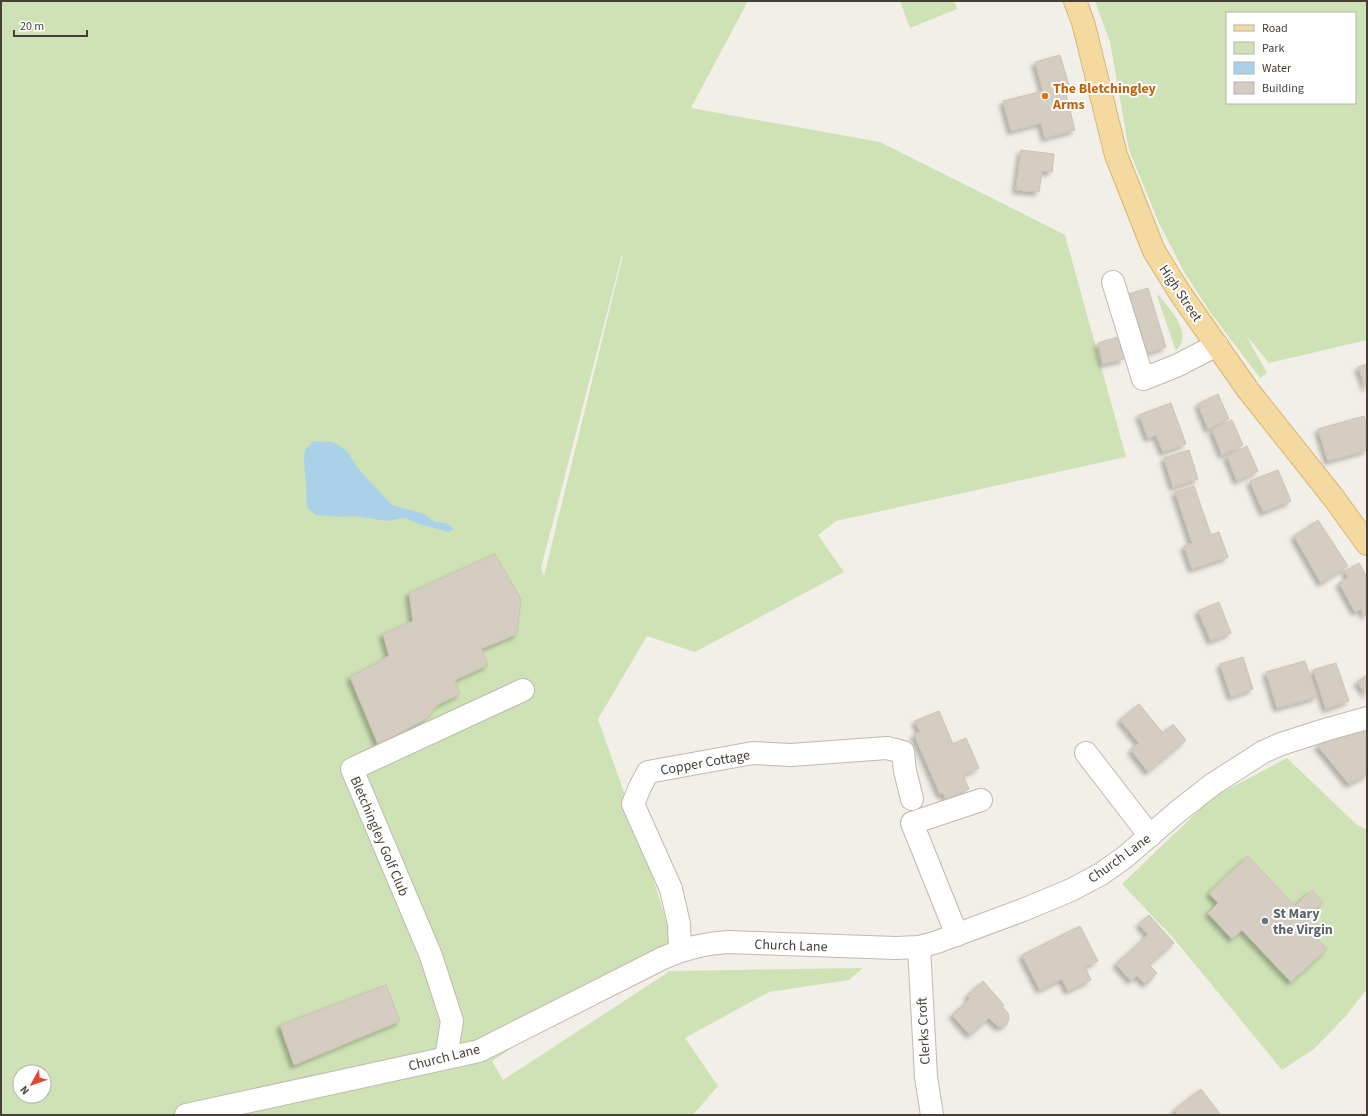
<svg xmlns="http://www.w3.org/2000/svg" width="1368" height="1116" viewBox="0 0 1368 1116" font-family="'Source Sans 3',sans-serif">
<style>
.green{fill:#cfe2b5;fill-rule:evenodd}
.water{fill:#abd1e9}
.building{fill:#d6cdc2;stroke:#cdc2b3;filter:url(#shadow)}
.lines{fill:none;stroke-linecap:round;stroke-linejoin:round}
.minor-casing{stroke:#c0b9af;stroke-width:24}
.major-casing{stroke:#d7b671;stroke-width:24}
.minor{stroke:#fff;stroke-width:22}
.major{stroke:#f4daa0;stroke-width:22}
.food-dot{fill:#e8710a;stroke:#fff;stroke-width:1.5}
.worship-dot{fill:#6b7280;stroke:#fff;stroke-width:1.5}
.labels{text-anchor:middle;stroke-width:4;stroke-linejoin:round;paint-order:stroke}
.food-label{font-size:14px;font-weight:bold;fill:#c56008;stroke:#fff;text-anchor:start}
.street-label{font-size:14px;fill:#453f38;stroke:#fff}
.worship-label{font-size:14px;font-weight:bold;fill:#5b616d;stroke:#fff;text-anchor:start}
</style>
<defs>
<filter id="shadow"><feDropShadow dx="-3.5" dy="3.5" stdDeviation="2" flood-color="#0004"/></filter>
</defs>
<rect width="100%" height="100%" fill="#f2efe8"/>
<g class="green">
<path d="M1 1H748L691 108 880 142 1065 235 1126 457 836 521 818 535 844 572 695 652 647 636 598 719 644 849 673 943 492 1061 503 1080 670 971 863 968 849 980 769 992 685 1038 718 1086 693 1115H1ZM622 255H623L544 576 541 568ZM20 1072H44V1096H20Z"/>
<path d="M900 1H954L957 9 910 28Z"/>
<path d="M1095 1H1367V340L1269 363 1246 335 1267 373 1260 378 1210 312 1183 270 1159 223 1129 150 1110 42ZM1227 13H1355V103H1227Z"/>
<path d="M1159 295C1170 310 1194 333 1176 351L1157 296Z"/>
<path d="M1287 758 1356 824 1367 830V989L1345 1017 1314 1049 1282 1070 1174 939 1122 884 1213 797Z"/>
</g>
<path class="water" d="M314 441 333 442 347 451 360 471 392 505 424 514 435 522 446 523 454 529 449 532 422 525 405 518 387 521 354 516 342 517 316 515 308 509C305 500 307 494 306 484 305 472 303 462 305 450Z"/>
<g class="building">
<path d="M1060 55 1070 89 1065 91 1075 130 1045 138 1041 123 1011 131 1003 101 1043 91 1035 62Z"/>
<path d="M1021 150 1054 154 1052 172 1042 171 1039 192 1016 190Z"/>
<path d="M1148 288 1166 347 1147 353 1129 294Z"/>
<path d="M1118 337 1124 359 1103 364 1098 343Z"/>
<path d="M1367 364V388H1366L1358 367Z"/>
<path d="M1218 394 1229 419 1208 429 1198 404Z"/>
<path d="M1171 403 1186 444 1163 452 1156 435 1148 438 1139 415Z"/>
<path d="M1364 416 1367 426V450L1328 461 1318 429Z"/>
<path d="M1232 420 1243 445 1222 455 1212 430Z"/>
<path d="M1247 446 1258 471 1237 481 1227 456Z"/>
<path d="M1189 450 1198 479 1173 487 1164 458Z"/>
<path d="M1278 470 1291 501 1263 512 1250 481Z"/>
<path d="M1194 486 1211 535 1219 532 1228 557 1192 569 1184 546 1192 543 1175 492Z"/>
<path d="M1318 520 1348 566 1321 583 1294 536Z"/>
<path d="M495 554 521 599 517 634 481 649 488 665 455 680 460 694 437 705 426 719 378 744 350 677 389 656 383 634 413 621 409 593Z"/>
<path d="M1359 563 1367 577V615L1365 616 1361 609 1355 612 1339 583 1348 578 1345 571Z"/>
<path d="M1219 602 1231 633 1211 641 1198 611Z"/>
<path d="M1243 657 1253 689 1231 697 1220 664Z"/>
<path d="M1305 661 1317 697 1277 708 1266 672Z"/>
<path d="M1336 663 1349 701 1326 709 1313 670Z"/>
<path d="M1367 675V695L1357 682Z"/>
<path d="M1139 704 1163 733 1173 724 1186 740 1148 772 1131 750 1139 743 1120 720Z"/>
<path d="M939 711 953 744 966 738 979 768 963 775 969 789 946 799 943 793 940 794 914 734 920 732 915 721Z"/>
<path d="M1367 727V775L1349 784 1317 745Z"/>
<path d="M1248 856 1295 906 1312 890 1323 902 1309 915 1320 927 1313 934 1327 949 1291 982 1242 930 1232 939 1208 913 1218 903 1209 893Z"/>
<path d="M1149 915 1174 943 1149 965 1157 973 1146 984 1137 976 1131 981 1116 964 1148 935 1139 924Z"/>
<path d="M1080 926 1098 961 1085 967 1091 980 1068 991 1062 979 1040 990 1022 955Z"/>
<path d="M983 981 1004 1005 1002 1006 1008 1013 1009 1019 1006 1025 1001 1027 997 1026 989 1018 970 1035 952 1015 970 999 967 996Z"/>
<path d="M386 985 400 1021 294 1065 280 1025Z"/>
<path d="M1201 1089 1221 1115H1178L1174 1110Z"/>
</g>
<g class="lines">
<defs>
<g id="minor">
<path d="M1113 282 1143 379 1176 366 1217 345"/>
<path d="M1086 753 1150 836"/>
<path d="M957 935 912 823 981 800"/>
<path d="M919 947 926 1077 932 1115"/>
<path d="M680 950 679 924 671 889 633 804 640 787 648 772 753 753 791 755 887 748 903 752 905 771 912 799"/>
<path d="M446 1058 452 1021 431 956 352 769 523 690"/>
<path d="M186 1115 479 1051 663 958C685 948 705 943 728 942L896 948 919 947 937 942 1023 910 1071 890 1101 874 1125 857 1176 813 1213 784 1263 752 1281 744 1328 729 1367 718"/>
</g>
<path id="major" d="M1075 1 1083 22 1116 155 1154 251 1180 293 1248 390 1333 497 1367 544"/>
</defs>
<use href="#minor" class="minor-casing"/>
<use href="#major" class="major-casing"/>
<use href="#minor" class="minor"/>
<use href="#major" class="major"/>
</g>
<circle class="food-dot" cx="1045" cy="96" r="4"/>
<circle class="worship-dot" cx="1265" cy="921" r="4"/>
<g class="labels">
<g class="food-label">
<text x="1053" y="93">The Bletchingley<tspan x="1053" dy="16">Arms</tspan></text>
</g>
<g class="street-label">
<text transform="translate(1181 293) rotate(56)" y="5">High Street</text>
<text transform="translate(705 762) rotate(-10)" y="5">Copper Cottage</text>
<text transform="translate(380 836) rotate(67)" y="5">Bletchingley Golf Club</text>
<text transform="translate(1119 858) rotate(-36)" y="5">Church Lane</text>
<text transform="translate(791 945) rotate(2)" y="5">Church Lane</text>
<text transform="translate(923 1031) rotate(-93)" y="5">Clerks Croft</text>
<text transform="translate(444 1057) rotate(-14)" y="5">Church Lane</text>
</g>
<g class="worship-label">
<text x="1273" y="918">St Mary<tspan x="1273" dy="16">the Virgin</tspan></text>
</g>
</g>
<rect width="1368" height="1116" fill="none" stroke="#453f38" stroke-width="4"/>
<rect x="1226" y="12" width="130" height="92" fill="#ffffff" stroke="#b5b2af"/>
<rect x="1234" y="25" width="20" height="6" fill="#f4daa0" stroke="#b5b2af"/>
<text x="1262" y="32" font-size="12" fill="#453f38">Road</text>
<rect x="1234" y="42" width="20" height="12" fill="#cfe2b5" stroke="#b5b2af"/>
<text x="1262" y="52" font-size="12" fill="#453f38">Park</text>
<rect x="1234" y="62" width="20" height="12" fill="#abd1e9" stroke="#b5b2af"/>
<text x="1262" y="72" font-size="12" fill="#453f38">Water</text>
<rect x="1234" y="82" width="20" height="12" fill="#d6cdc2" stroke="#b5b2af"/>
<text x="1262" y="92" font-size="12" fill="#453f38">Building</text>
<g transform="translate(32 1084) rotate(230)"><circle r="19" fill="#ffffff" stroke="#b5b2af"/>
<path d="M0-3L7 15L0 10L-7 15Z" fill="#e3452e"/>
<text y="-6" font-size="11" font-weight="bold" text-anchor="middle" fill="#453f38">N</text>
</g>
<path d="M14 30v6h73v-6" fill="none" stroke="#453f38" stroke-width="2"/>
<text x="20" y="30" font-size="12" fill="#453f38" stroke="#ffffff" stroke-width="3" paint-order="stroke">20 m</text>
</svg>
